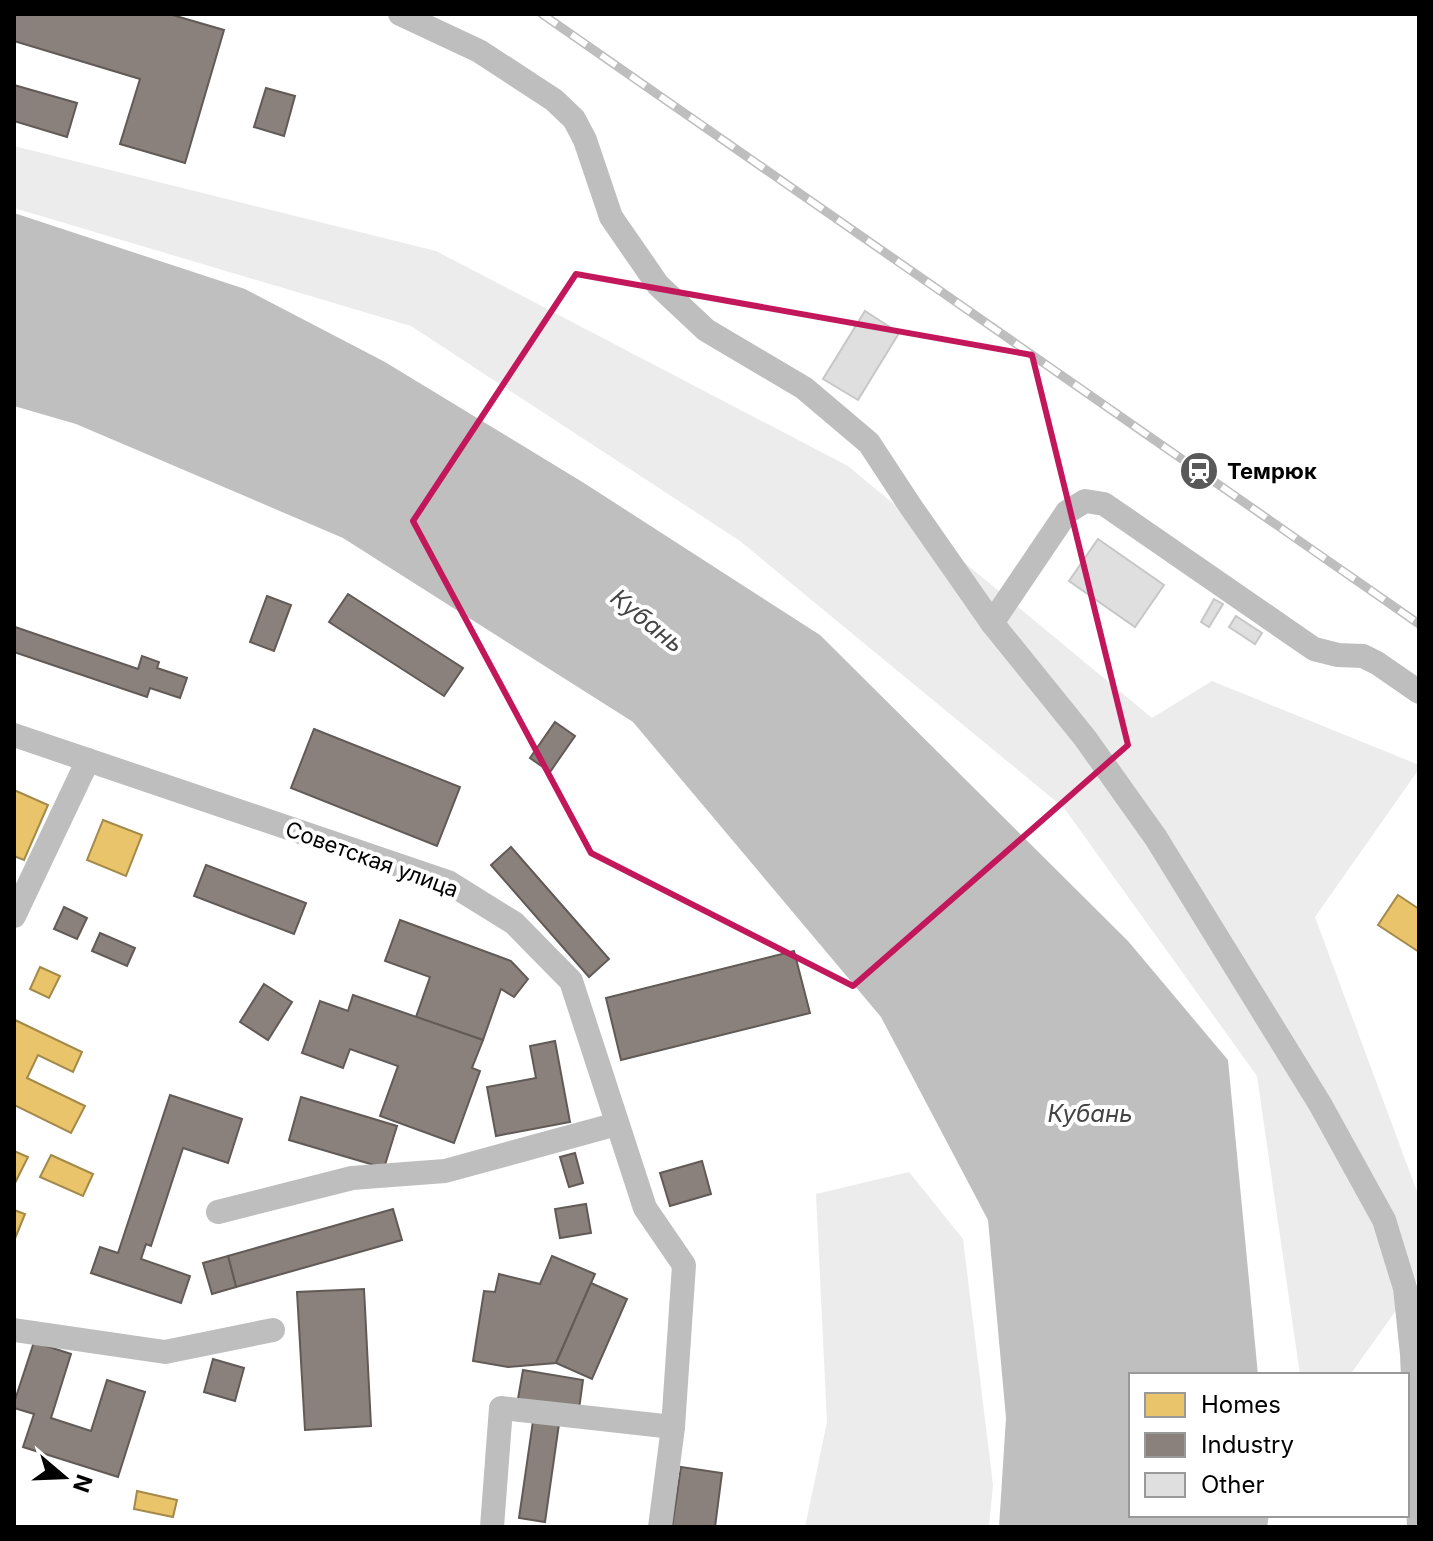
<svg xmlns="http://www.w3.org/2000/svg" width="1433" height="1541" viewBox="0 0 1433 1541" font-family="Inter,sans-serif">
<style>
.green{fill:#ececec}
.water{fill:#bfbfbf}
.homes{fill:#e9c46a;stroke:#a3894a;stroke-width:2}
.industry{fill:#8a817c;stroke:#615a57;stroke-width:2}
.building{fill:#dfdfdf;stroke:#c7c7c7;stroke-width:2}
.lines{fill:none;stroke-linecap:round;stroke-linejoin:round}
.minor{stroke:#bebebe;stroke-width:24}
.rail-casing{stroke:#bebebe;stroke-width:9}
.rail{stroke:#fff;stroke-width:6;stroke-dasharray:18;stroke-linecap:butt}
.marked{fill:none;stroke:#c2185b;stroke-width:6;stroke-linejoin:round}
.labels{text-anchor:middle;stroke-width:8;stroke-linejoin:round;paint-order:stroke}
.poi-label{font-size:22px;font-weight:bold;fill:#000;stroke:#fff;text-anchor:start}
.street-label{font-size:22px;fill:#000;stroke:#fff}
.water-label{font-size:24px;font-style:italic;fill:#444;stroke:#fff}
</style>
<rect width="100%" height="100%" fill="#fff"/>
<g class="green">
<path d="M14 146 436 251 848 466 1152 718 1212 681 1419 765V769L1315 917 1419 1197V1278L1350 1375H1300L1257 1076 1064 808 740 541 411 326 14 208Z"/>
<path d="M909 1172 963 1239 993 1485 989 1527H805L827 1422 816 1194Z"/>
</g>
<path class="water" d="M14 213 245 289 385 362 584 483 820 635 1128 941 1228 1060 1258 1375H1131V1515H1269L1267 1527H999L1006 1418 988 1220 881 1017 633 722 343 538 76 424 14 406Z"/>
<g class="homes">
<path d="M14 790 48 805 24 860 14 856Z"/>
<path d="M103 820 142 835 126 876 87 860Z"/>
<path d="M1398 895 1419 909V952L1378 925Z"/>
<path d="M40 967 60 976 49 998 30 989Z"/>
<path d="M15 1020 82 1052 73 1072 38 1055 27 1078 85 1106 71 1133 14 1105Z"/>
<path d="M14 1151 28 1157 14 1185Z"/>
<path d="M51 1155 93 1174 83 1196 40 1177Z"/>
<path d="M14 1210 25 1214 14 1241Z"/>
<path d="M137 1491 177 1500 173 1517 134 1509Z"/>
</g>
<g class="industry">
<path d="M14 14H169L224 30 185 163 120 144 140 79 14 41Z"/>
<path d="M14 85 77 103 67 137 14 121Z"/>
<path d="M266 88 295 96 284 136 254 127Z"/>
<path d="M348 594 463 668 444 696 329 622Z"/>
<path d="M267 596 291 605 274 651 250 642Z"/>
<path d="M15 627 138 669 142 656 159 662 157 668 187 678 180 698 150 688 147 697 14 652Z"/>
<path d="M555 722 575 736 550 772 530 758Z"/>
<path d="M314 729 460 787 437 846 291 788Z"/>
<path d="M511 847 609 959 589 977 491 865Z"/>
<path d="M206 865 306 903 294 934 194 896Z"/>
<path d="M64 907 87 918 77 939 54 929Z"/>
<path d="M400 920 511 961 528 979 514 997 501 989 483 1040 416 1017 430 977 385 961Z"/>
<path d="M100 933 135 948 127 966 92 951Z"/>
<path d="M794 951 810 1013 621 1060 606 998Z"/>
<path d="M264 984 292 1002 268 1040 240 1022Z"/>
<path d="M353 995 483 1040 472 1068 480 1071 454 1143 380 1116 398 1066 350 1049 343 1068 302 1053 320 1001 348 1011Z"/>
<path d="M555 1041 570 1122 496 1136 487 1087 536 1078 530 1046Z"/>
<path d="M170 1095 242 1119 228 1163 183 1148 151 1246 146 1244 141 1259 190 1276 181 1303 91 1273 100 1247 118 1253Z"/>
<path d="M301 1097 397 1126 384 1168 289 1140Z"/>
<path d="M575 1153 583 1183 569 1187 560 1157Z"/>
<path d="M702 1161 711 1194 670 1206 660 1173Z"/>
<path d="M586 1204 591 1233 560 1238 555 1209Z"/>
<path d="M393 1209 402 1240 236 1287 228 1256Z"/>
<path d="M228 1256 236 1287 212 1294 203 1263Z"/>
<path d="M552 1256 595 1274 556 1363 508 1367 473 1361 484 1291 495 1292 499 1274 540 1284Z"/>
<path d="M591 1283 627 1299 592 1379 556 1363Z"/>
<path d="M364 1289 371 1426 305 1430 297 1292Z"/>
<path d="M34 1342 71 1354 51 1418 91 1431 107 1380 145 1392 118 1477 23 1447 34 1414 14 1408V1403Z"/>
<path d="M213 1359 244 1368 235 1401 204 1392Z"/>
<path d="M523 1370 583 1380 579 1409 518 1399Z"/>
<path d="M533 1421 559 1424 545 1522 519 1518Z"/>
<path d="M681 1467 722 1473 715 1527H672Z"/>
</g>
<g class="building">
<path d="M865 311 899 333 858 400 823 379Z"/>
<path d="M1098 539 1164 585 1135 627 1069 581Z"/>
<path d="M1214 599 1223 604 1209 627 1201 622Z"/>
<path d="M1236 616 1262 633 1255 644 1229 627Z"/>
</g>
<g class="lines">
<g class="minor">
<path d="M400 14 479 51 554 100 574 119 585 140 611 217 658 285 706 330 804 388 869 443 911 507 992 623 1085 738 1156 838 1320 1104 1384 1220 1405 1288 1412 1354 1419 1527"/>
<path d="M992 623 1067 512 1085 501 1104 504 1314 649 1338 655 1363 656 1377 663 1419 692"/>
<path d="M14 735 448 882 514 923 571 981 645 1208 684 1265 673 1427 660 1527"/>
<path d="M14 916 88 760"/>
<path d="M218 1212 352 1178 445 1171 617 1124"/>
<path d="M14 1330 165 1352 273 1330"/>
<path d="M492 1527 501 1408 673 1427"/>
</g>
<defs>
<path id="rail" d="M542 14 1419 624"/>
</defs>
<use href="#rail" class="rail-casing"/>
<use href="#rail" class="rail"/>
</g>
<path class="marked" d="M576 274 1032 355 1128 745 853 986 591 853 413 521Z"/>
<defs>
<symbol id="station-disc" viewBox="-11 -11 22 22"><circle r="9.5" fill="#595959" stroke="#fff"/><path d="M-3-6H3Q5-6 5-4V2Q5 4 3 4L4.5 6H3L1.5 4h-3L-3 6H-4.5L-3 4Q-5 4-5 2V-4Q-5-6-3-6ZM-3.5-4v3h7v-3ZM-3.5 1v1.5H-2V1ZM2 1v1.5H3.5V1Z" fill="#fff"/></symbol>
</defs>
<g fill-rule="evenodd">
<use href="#station-disc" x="1177" y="449" width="44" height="44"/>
</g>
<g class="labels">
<g class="poi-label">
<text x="1227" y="479">Темрюк</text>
</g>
<g class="street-label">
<text transform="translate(372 859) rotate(20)" y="8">Советская улица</text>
</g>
<g class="water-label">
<text transform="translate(647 621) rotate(39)" y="8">Кубань</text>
<text x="1090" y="1122">Кубань</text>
</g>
</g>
<rect width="1433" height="1541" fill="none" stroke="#000000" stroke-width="32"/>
<rect x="1129" y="1373" width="280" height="144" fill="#ffffff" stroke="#999999" stroke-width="2"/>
<rect x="1145" y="1393" width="40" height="24" fill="#e9c46a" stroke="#999999" stroke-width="2"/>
<text x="1201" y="1413" font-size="24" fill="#000000">Homes</text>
<rect x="1145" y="1433" width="40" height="24" fill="#8a817c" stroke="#999999" stroke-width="2"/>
<text x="1201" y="1453" font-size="24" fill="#000000">Industry</text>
<rect x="1145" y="1473" width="40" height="24" fill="#dfdfdf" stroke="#999999" stroke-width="2"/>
<text x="1201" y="1493" font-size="24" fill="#000000">Other</text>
<g transform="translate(64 1477) rotate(109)" stroke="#ffffff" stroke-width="6" paint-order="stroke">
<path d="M0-6L14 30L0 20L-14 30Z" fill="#000000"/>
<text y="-12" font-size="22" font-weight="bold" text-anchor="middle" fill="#000000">N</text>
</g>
</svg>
